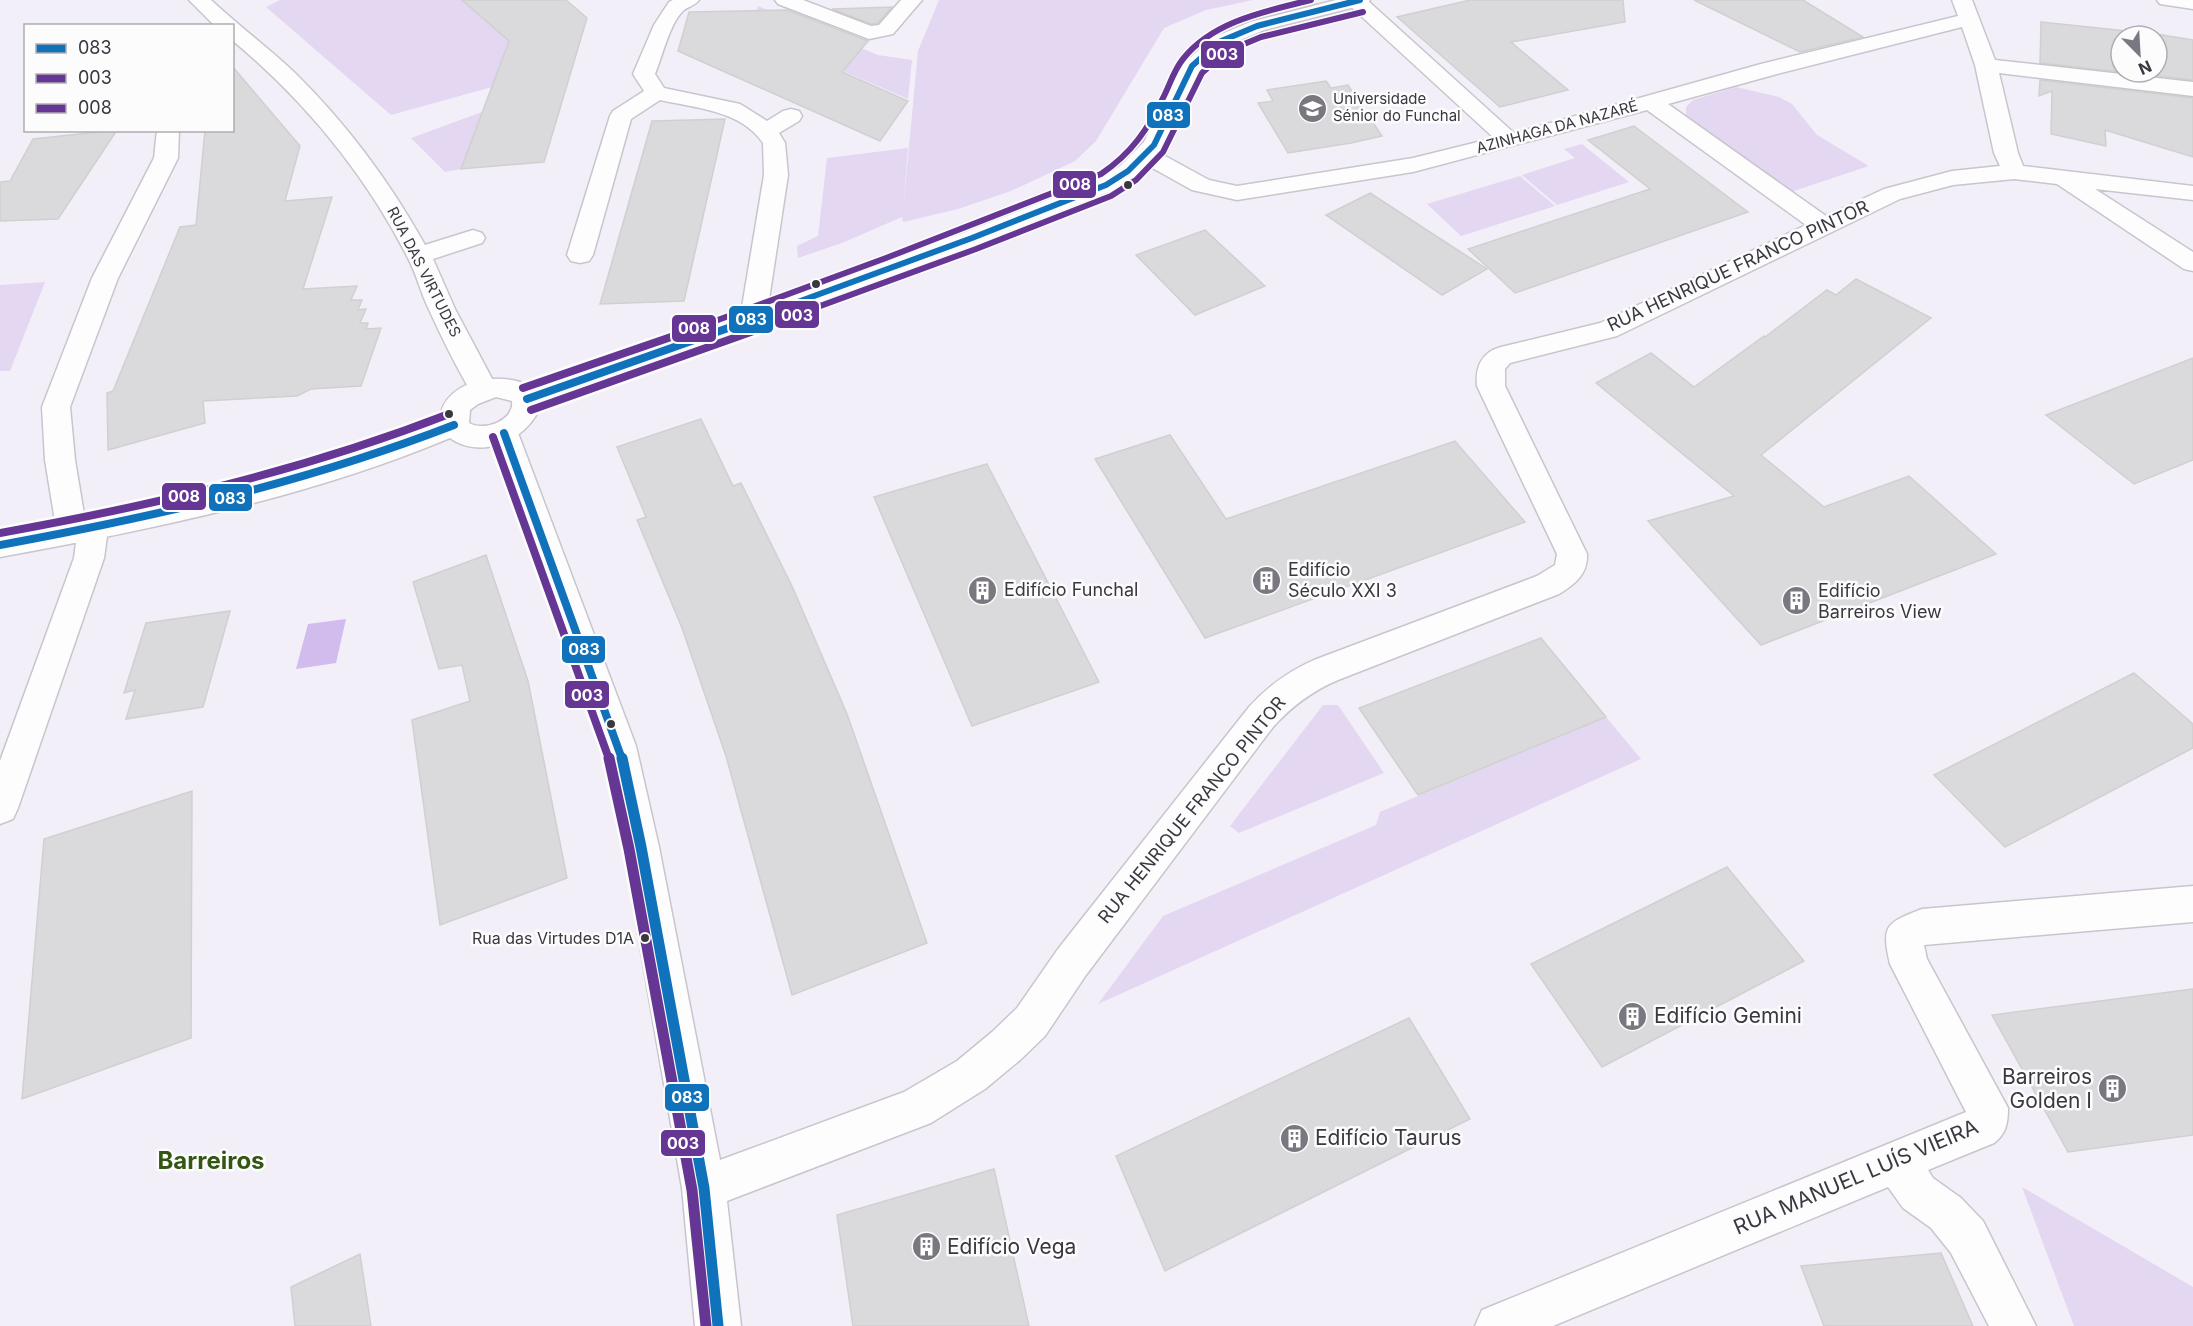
<svg xmlns="http://www.w3.org/2000/svg" width="2193" height="1326" viewBox="0 0 2193 1326" font-family="Inter,sans-serif">
<style>
.green{fill:#e3d7f2}
.water{fill:#d2bced}
.building{fill:#dadadc;stroke:#d0d0d0;stroke-width:1.5}
.lines{fill:none;stroke-linecap:round;stroke-linejoin:round}
.minor-casing{stroke:#c8c5cd;stroke-width:3}
.major-casing{stroke:#c8c5cd;stroke-width:3}
.minor{fill:#fdfdfe;fill-rule:evenodd}
.major{fill:#fdfdfe;fill-rule:evenodd}
.bus-1-far2-casing{stroke:#fcfcfc;stroke-width:9}
.bus-1-far1-casing{stroke:#fcfcfc;stroke-width:13}
.bus-1-casing{stroke:#fcfcfc;stroke-width:16}
.bus-2-far2-casing{stroke:#fcfcfc;stroke-width:9}
.bus-2-far1-casing{stroke:#fcfcfc;stroke-width:13}
.bus-2-casing{stroke:#fcfcfc;stroke-width:16}
.bus-3-far1-casing{stroke:#fcfcfc;stroke-width:9}
.bus-3-casing{stroke:#fcfcfc;stroke-width:13}
.bus-1-far2{stroke:#1072ba;stroke-width:6}
.bus-1-far1{stroke:#1072ba;stroke-width:8}
.bus-1{stroke:#1072ba;stroke-width:11}
.bus-2-far2{stroke:#663695;stroke-width:6}
.bus-2-far1{stroke:#663695;stroke-width:8}
.bus-2{stroke:#663695;stroke-width:11}
.bus-3-far1{stroke:#663695;stroke-width:6}
.bus-3{stroke:#663695;stroke-width:8}
.bus-dot{fill:#3b3740;stroke:#fcfcfc;stroke-width:2}
.labels{text-anchor:middle;stroke-width:5;stroke-linejoin:round;paint-order:stroke}
.far-poi-label{font-size:15px;fill:#3b3740;stroke:#fcfcfc;text-anchor:start}
.far-street-label{font-size:15px;fill:#3b3740;stroke:#fcfcfc}
.bus-label{font-size:16px;fill:#3b3740;stroke:#fcfcfc;text-anchor:end}
.street-label{font-size:18px;fill:#3b3740;stroke:#fcfcfc}
.poi-label{font-size:18px;fill:#3b3740;stroke:#fcfcfc;text-anchor:start}
.near-poi-label{font-size:21px;fill:#3b3740;stroke:#fcfcfc;text-anchor:start}
.near-street-label{font-size:21px;fill:#3b3740;stroke:#fcfcfc}
.near-neighbourhood-label{font-size:24px;font-weight:bold;fill:#345615;stroke:#fcfcfc}
.line-badge{stroke:#fcfcfc;stroke-width:2}
.badge-label{font-size:16px;text-anchor:middle;font-weight:bold;fill:#fff}
</style>
<rect width="100%" height="100%" fill="#f3eff8"/>
<g class="green">
<path d="M280 0H462L509 41 492 87 391 115 266 7Z"/>
<path d="M939 0H1253L1206 10 1164 28 1096 141 1075 161 1011 191 958 209 903 222 902 217 842 243 798 258 797 246 818 236 827 158 908 148 903 211 918 51Z"/>
<path d="M758 6 878 55 912 60 908 99 752 32Z"/>
<path d="M1736 87 1779 97 1792 104 1817 135 1869 166 1788 193 1686 117V107L1693 100Z"/>
<path d="M482 112 461 169 445 172 411 138Z"/>
<path d="M1582 144 1629 182 1557 205 1522 175 1575 158 1564 149Z"/>
<path d="M1520 176 1555 206 1461 236 1427 204Z"/>
<path d="M45 282 10 371H0V285Z"/>
<path d="M1323 705H1338L1384 773 1239 833 1230 826Z"/>
<path d="M1606 717 1641 759 1098 1004 1163 916 1376 825 1380 812Z"/>
<path d="M2022 1187 2193 1287V1326H2074Z"/>
</g>
<path class="water" d="M346 619 336 663 296 669 308 624Z"/>
<g class="building">
<path d="M462 0H566L587 18 544 162 461 169 509 41Z"/>
<path d="M1470 0H1623L1625 22 1511 42 1568 90 1500 107 1397 17Z"/>
<path d="M1694 0H1803L1863 37 1800 52Z"/>
<path d="M892 7 878 23 871 24 832 9Z"/>
<path d="M787 10 868 41 842 72 908 101 880 141 678 51 689 12Z"/>
<path d="M2041 22 2127 31 2126 29 2193 40V80L2123 72H2157V36H2121V72L2040 63Z"/>
<path d="M232 66 300 146 285 201 332 197 303 289 357 286 351 300H362L358 310 366 309 360 323H368L366 329 381 328 361 386 311 389 297 396 203 401 205 423 108 450 107 393 113 391 180 227 196 225 205 130H232Z"/>
<path d="M2040 80 2193 98V157L2105 130 2106 146 2051 134 2052 91 2039 96Z"/>
<path d="M1326 81 1331 88 1348 85 1382 136 1351 143 1288 153 1258 103 1273 101 1267 90Z"/>
<path d="M725 119 684 301 600 304 652 121Z"/>
<path d="M1634 126 1748 212 1515 293 1468 249 1650 189 1588 140Z"/>
<path d="M117 130 58 219 0 221V182L10 181 33 139Z"/>
<path d="M1370 193 1436 236 1487 269 1442 295 1326 215Z"/>
<path d="M1205 230 1265 286 1195 315 1136 255Z"/>
<path d="M1856 279 1931 318 1761 455 1824 507 1909 476 1996 554 1761 645 1648 521 1734 496 1596 383 1651 353 1694 387 1764 336 1765 337 1827 290 1836 295Z"/>
<path d="M2193 358V460L2134 484 2046 415Z"/>
<path d="M701 419 733 486 741 483 792 586 847 714 927 943 792 995 726 756 682 628 637 520 646 517 617 447Z"/>
<path d="M1170 435 1226 519 1455 441 1525 522 1205 638 1095 459Z"/>
<path d="M987 464 1099 682 972 726 874 497Z"/>
<path d="M486 555 528 681 567 878 440 925 412 720 470 701 462 665 439 669 413 582Z"/>
<path d="M230 611 203 707 126 719 135 690 124 693 146 623Z"/>
<path d="M1541 638 1606 717 1418 795 1359 708Z"/>
<path d="M2134 673 2193 724V748L2005 847 1934 775Z"/>
<path d="M192 791 191 1038 22 1099 44 839Z"/>
<path d="M1727 867 1804 961 1602 1067 1531 964Z"/>
<path d="M2193 989V1135L2068 1152 1992 1015Z"/>
<path d="M1409 1018 1470 1119 1165 1271 1116 1156Z"/>
<path d="M994 1169 1029 1326H853L837 1215Z"/>
<path d="M1941 1253 1973 1326H1824L1801 1266Z"/>
<path d="M360 1254 371 1326H295L291 1287Z"/>
</g>
<g class="lines">
<defs>
<g id="minor">
<path d="M189 0H211C238 25 267 47 294 72 346 123 390 182 425 245L473 230 482 233 485 238 482 243 433 259 455 309 498 390 494 397 484 400 474 397C456 367 440 334 426 303 420 289 416 274 409 260 366 175 305 101 232 40V26H215Z"/>
<path d="M673 0H699C695 6 688 6 683 11 670 23 662 57 655 74L664 88 740 104 767 121 783 111 791 109 799 111 802 116 799 121 779 133 785 143 788 175 766 319 762 325 753 328 744 325 740 319 764 175 763 143C741 110 695 108 660 100L631 119 593 255 589 261 580 263 571 261 567 255 610 116 613 111 644 91 633 74 654 25 669 2Z"/>
<path d="M775 0H803L871 26 879 25 901 0H922L893 34 869 39 778 4Z"/>
<path d="M1347 0H1367L1514 133 1761 64 1958 16 1952 0H1972L1995 60 2193 82V96L1999 73 2018 153 2023 166 2193 186V200L2095 189 2193 252V271L2184 269 2057 184 2014 179 1953 185 1900 199 1617 336 1510 363 1505 369V386L1587 554C1588 574 1575 584 1559 594L1338 680C1312 691 1292 706 1273 727L1086 975 1045 1036 1020 1060 985 1089 931 1123 727 1201 741 1326H695L682 1188 623 847 602 746 490 433 494 426 504 423 514 426 518 433 636 746 659 847 720 1160 904 1092 957 1061 992 1032 1017 1008 1058 949 1249 707C1268 686 1289 671 1314 660L1537 576 1555 565 1557 554 1477 386C1475 367 1482 352 1501 347L1600 323 1806 225 1647 110 1413 172 1237 200 1192 190 1138 160 1134 155 1138 150 1146 148 1154 150 1209 180 1237 186 1413 158 1494 138 1349 5ZM1962 27 1975 65 1994 153 2000 166 1952 171 1884 189 1826 216 1668 104 1777 74Z"/>
<path d="M157 130H179L178 158 118 278 70 407 75 460 85 520 93 518 104 521 108 529 104 558 18 808 13 819 0 824V761L74 558 76 543 61 541 57 533 45 460 42 407 92 278 154 158Z"/>
<path d="M2193 886V922L1924 945 1927 959 2008 1108C2008 1123 2006 1134 1994 1143L1928 1170 1933 1178 1961 1198 1983 1221 2036 1326H1989L1951 1253 1931 1228 1903 1208 1888 1187 1553 1326H1475L1482 1310 1966 1112 1890 964C1881 925 1886 923 1922 909Z"/>
</g>
<g id="major">
<path d="M1336 0H1370L1367 4 1264 30 1226 46 1201 69 1162 150 1136 176 1114 190 981 243 609 382 541 404C530 439 482 461 450 438 306 498 153 529 0 557V533C152 507 297 478 440 419 443 379 504 370 532 387L963 233 1098 180 1120 166 1144 142 1181 66 1212 38 1250 22ZM496 397 512 401C515 420 484 432 469 423L470 410 478 404Z"/>
<path d="M2157 0H2193V9L2160 4Z"/>
</g>
</defs>
<use href="#minor" class="minor-casing"/>
<use href="#major" class="major-casing"/>
<use href="#minor" class="minor"/>
<use href="#major" class="major"/>
<defs>
<path id="bus-1-far2" d="M727 328 972 238 1106 185 1128 171 1154 145 1192 66 1219 42 1257 26 1360 0"/>
<g id="bus-1-far1">
<path d="M527 399 731 327"/>
<path d="M504 433 622 759"/>
<path d="M0 545C158 516 304 483 454 425"/>
</g>
<path id="bus-1" d="M622 758 641 847 704 1188 718 1326"/>
<path id="bus-2-far2" d="M760 328 976 249 1111 196 1136 180 1163 152 1202 73 1225 52 1261 37 1363 12"/>
<g id="bus-2-far1">
<path d="M531 410 765 327"/>
<path d="M493 437 609 759"/>
</g>
<path id="bus-2" d="M609 758 629 849 692 1190 706 1326"/>
<path id="bus-3-far1" d="M696 328 886 258 1101 174C1132 153 1148 129 1164 96 1170 84 1174 70 1183 59 1213 21 1267 11 1311 0"/>
<g id="bus-3">
<path d="M523 388 700 327"/>
<path d="M0 533C155 505 302 471 449 414"/>
</g>
</defs>
<use href="#bus-1-far2" class="bus-1-far2-casing"/>
<use href="#bus-1-far1" class="bus-1-far1-casing"/>
<use href="#bus-1" class="bus-1-casing"/>
<use href="#bus-2-far2" class="bus-2-far2-casing"/>
<use href="#bus-2-far1" class="bus-2-far1-casing"/>
<use href="#bus-2" class="bus-2-casing"/>
<use href="#bus-3-far1" class="bus-3-far1-casing"/>
<use href="#bus-3" class="bus-3-casing"/>
<use href="#bus-1-far2" class="bus-1-far2"/>
<use href="#bus-1-far1" class="bus-1-far1"/>
<use href="#bus-1" class="bus-1"/>
<use href="#bus-2-far2" class="bus-2-far2"/>
<use href="#bus-2-far1" class="bus-2-far1"/>
<use href="#bus-2" class="bus-2"/>
<use href="#bus-3-far1" class="bus-3-far1"/>
<use href="#bus-3" class="bus-3"/>
</g>
<defs>
<symbol id="university-disc" viewBox="-11 -11 22 22"><circle r="9.5" fill="#7b7780" stroke="#fcfcfc"/><path d="M0-5L7-2L0 1L-7-2ZM-4 1L0 2.5L4 1V4Q0 6-4 4Z" fill="#fff"/></symbol>
<symbol id="building-disc" viewBox="-11 -11 22 22"><circle r="9.5" fill="#7b7780" stroke="#fcfcfc"/><path d="M-4-6H4V6H1V3H-1V6H-4ZM-2.5-4.3h1.7v1.8h-1.7ZM.8-4.3h1.7v1.8H.8ZM-2.5-1h1.7V.8h-1.7ZM.8-1h1.7V.8H.8Z" fill="#fff"/></symbol>
</defs>
<g fill-rule="evenodd">
<use href="#university-disc" x="1296" y="92" width="33" height="33"/>
<use href="#building-disc" x="1250" y="564" width="33" height="33"/>
<use href="#building-disc" x="966" y="574" width="33" height="33"/>
<use href="#building-disc" x="1780" y="584" width="33" height="33"/>
<use href="#building-disc" x="1616" y="1000" width="33" height="33"/>
<use href="#building-disc" x="2096" y="1072" width="33" height="33"/>
<use href="#building-disc" x="1278" y="1122" width="33" height="33"/>
<use href="#building-disc" x="910" y="1230" width="33" height="33"/>
</g>
<g class="bus-dot">
<circle cx="1128" cy="185" r="5"/>
<circle cx="816" cy="284" r="5"/>
<circle cx="449" cy="414" r="5"/>
<circle cx="611" cy="724" r="5"/>
<circle cx="645" cy="938" r="5"/>
</g>
<g class="labels">
<g class="far-poi-label">
<text x="1333" y="104">Universidade<tspan x="1333" dy="17">Sénior do Funchal</tspan></text>
</g>
<g class="far-street-label">
<text transform="translate(1557 127) rotate(-15)" y="5">AZINHAGA DA NAZARÉ</text>
<text transform="translate(424 272) rotate(63)" y="5">RUA DAS VIRTUDES</text>
</g>
<g class="bus-label">
<text x="634" y="944">Rua das Virtudes D1A</text>
</g>
<g class="street-label">
<text transform="translate(1738 266) rotate(-25)" y="6">RUA HENRIQUE FRANCO PINTOR</text>
<text transform="translate(1192 810) rotate(-51)" y="6">RUA HENRIQUE FRANCO PINTOR</text>
</g>
<g class="poi-label">
<text x="1288" y="576">Edifício<tspan x="1288" dy="21">Século XXI 3</tspan></text>
<text x="1004" y="596">Edifício Funchal</text>
<text x="1818" y="597">Edifício<tspan x="1818" dy="21">Barreiros View</tspan></text>
</g>
<g class="near-poi-label">
<text x="1654" y="1023">Edifício Gemini</text>
<text x="2092" y="1084" text-anchor="end">Barreiros<tspan x="2092" dy="24">Golden I</tspan></text>
<text x="1315" y="1145">Edifício Taurus</text>
<text x="947" y="1254">Edifício Vega</text>
</g>
<g class="near-street-label">
<text transform="translate(1856 1177) rotate(-23)" y="7">RUA MANUEL LUÍS VIEIRA</text>
</g>
<g class="near-neighbourhood-label">
<text x="211" y="1169">Barreiros</text>
</g>
</g>
<g class="line-badge">
<rect x="1200" y="40" width="45" height="29" rx="6" fill="#663695"/>
<rect x="1146" y="101" width="45" height="28" rx="6" fill="#1072ba"/>
<rect x="1052" y="170" width="45" height="29" rx="6" fill="#663695"/>
<rect x="774" y="300" width="46" height="29" rx="6" fill="#663695"/>
<rect x="728" y="305" width="46" height="29" rx="6" fill="#1072ba"/>
<rect x="671" y="314" width="46" height="29" rx="6" fill="#663695"/>
<rect x="161" y="482" width="46" height="29" rx="6" fill="#663695"/>
<rect x="208" y="483" width="45" height="29" rx="6" fill="#1072ba"/>
<rect x="561" y="635" width="45" height="29" rx="6" fill="#1072ba"/>
<rect x="564" y="680" width="46" height="29" rx="6" fill="#663695"/>
<rect x="664" y="1083" width="46" height="29" rx="6" fill="#1072ba"/>
<rect x="660" y="1129" width="46" height="28" rx="6" fill="#663695"/>
</g>
<g class="badge-label">
<text x="1222" y="60">003</text>
<text x="1168" y="121">083</text>
<text x="1075" y="190">008</text>
<text x="797" y="321">003</text>
<text x="751" y="325">083</text>
<text x="694" y="334">008</text>
<text x="184" y="502">008</text>
<text x="230" y="504">083</text>
<text x="584" y="655">083</text>
<text x="587" y="701">003</text>
<text x="687" y="1103">083</text>
<text x="683" y="1149">003</text>
</g>
<rect x="24" y="24" width="210" height="108" fill="#fcfcfc" stroke="#afadb1" stroke-width="1.5"/>
<rect x="36" y="44" width="30" height="9" fill="#1072ba" stroke="#afadb1" stroke-width="1.5"/>
<text x="78" y="54" font-size="18" fill="#3b3740">083</text>
<rect x="36" y="74" width="30" height="9" fill="#663695" stroke="#afadb1" stroke-width="1.5"/>
<text x="78" y="84" font-size="18" fill="#3b3740">003</text>
<rect x="36" y="104" width="30" height="9" fill="#663695" stroke="#afadb1" stroke-width="1.5"/>
<text x="78" y="114" font-size="18" fill="#3b3740">008</text>
<g transform="translate(2139 54) rotate(156)"><circle r="28" fill="#fcfcfc" stroke="#afadb1" stroke-width="1.5"/>
<path d="M0-4.5L10 22L0 15L-10 22Z" fill="#7b7780"/>
<text y="-9" font-size="16" font-weight="bold" text-anchor="middle" fill="#3b3740">N</text>
</g>
</svg>
